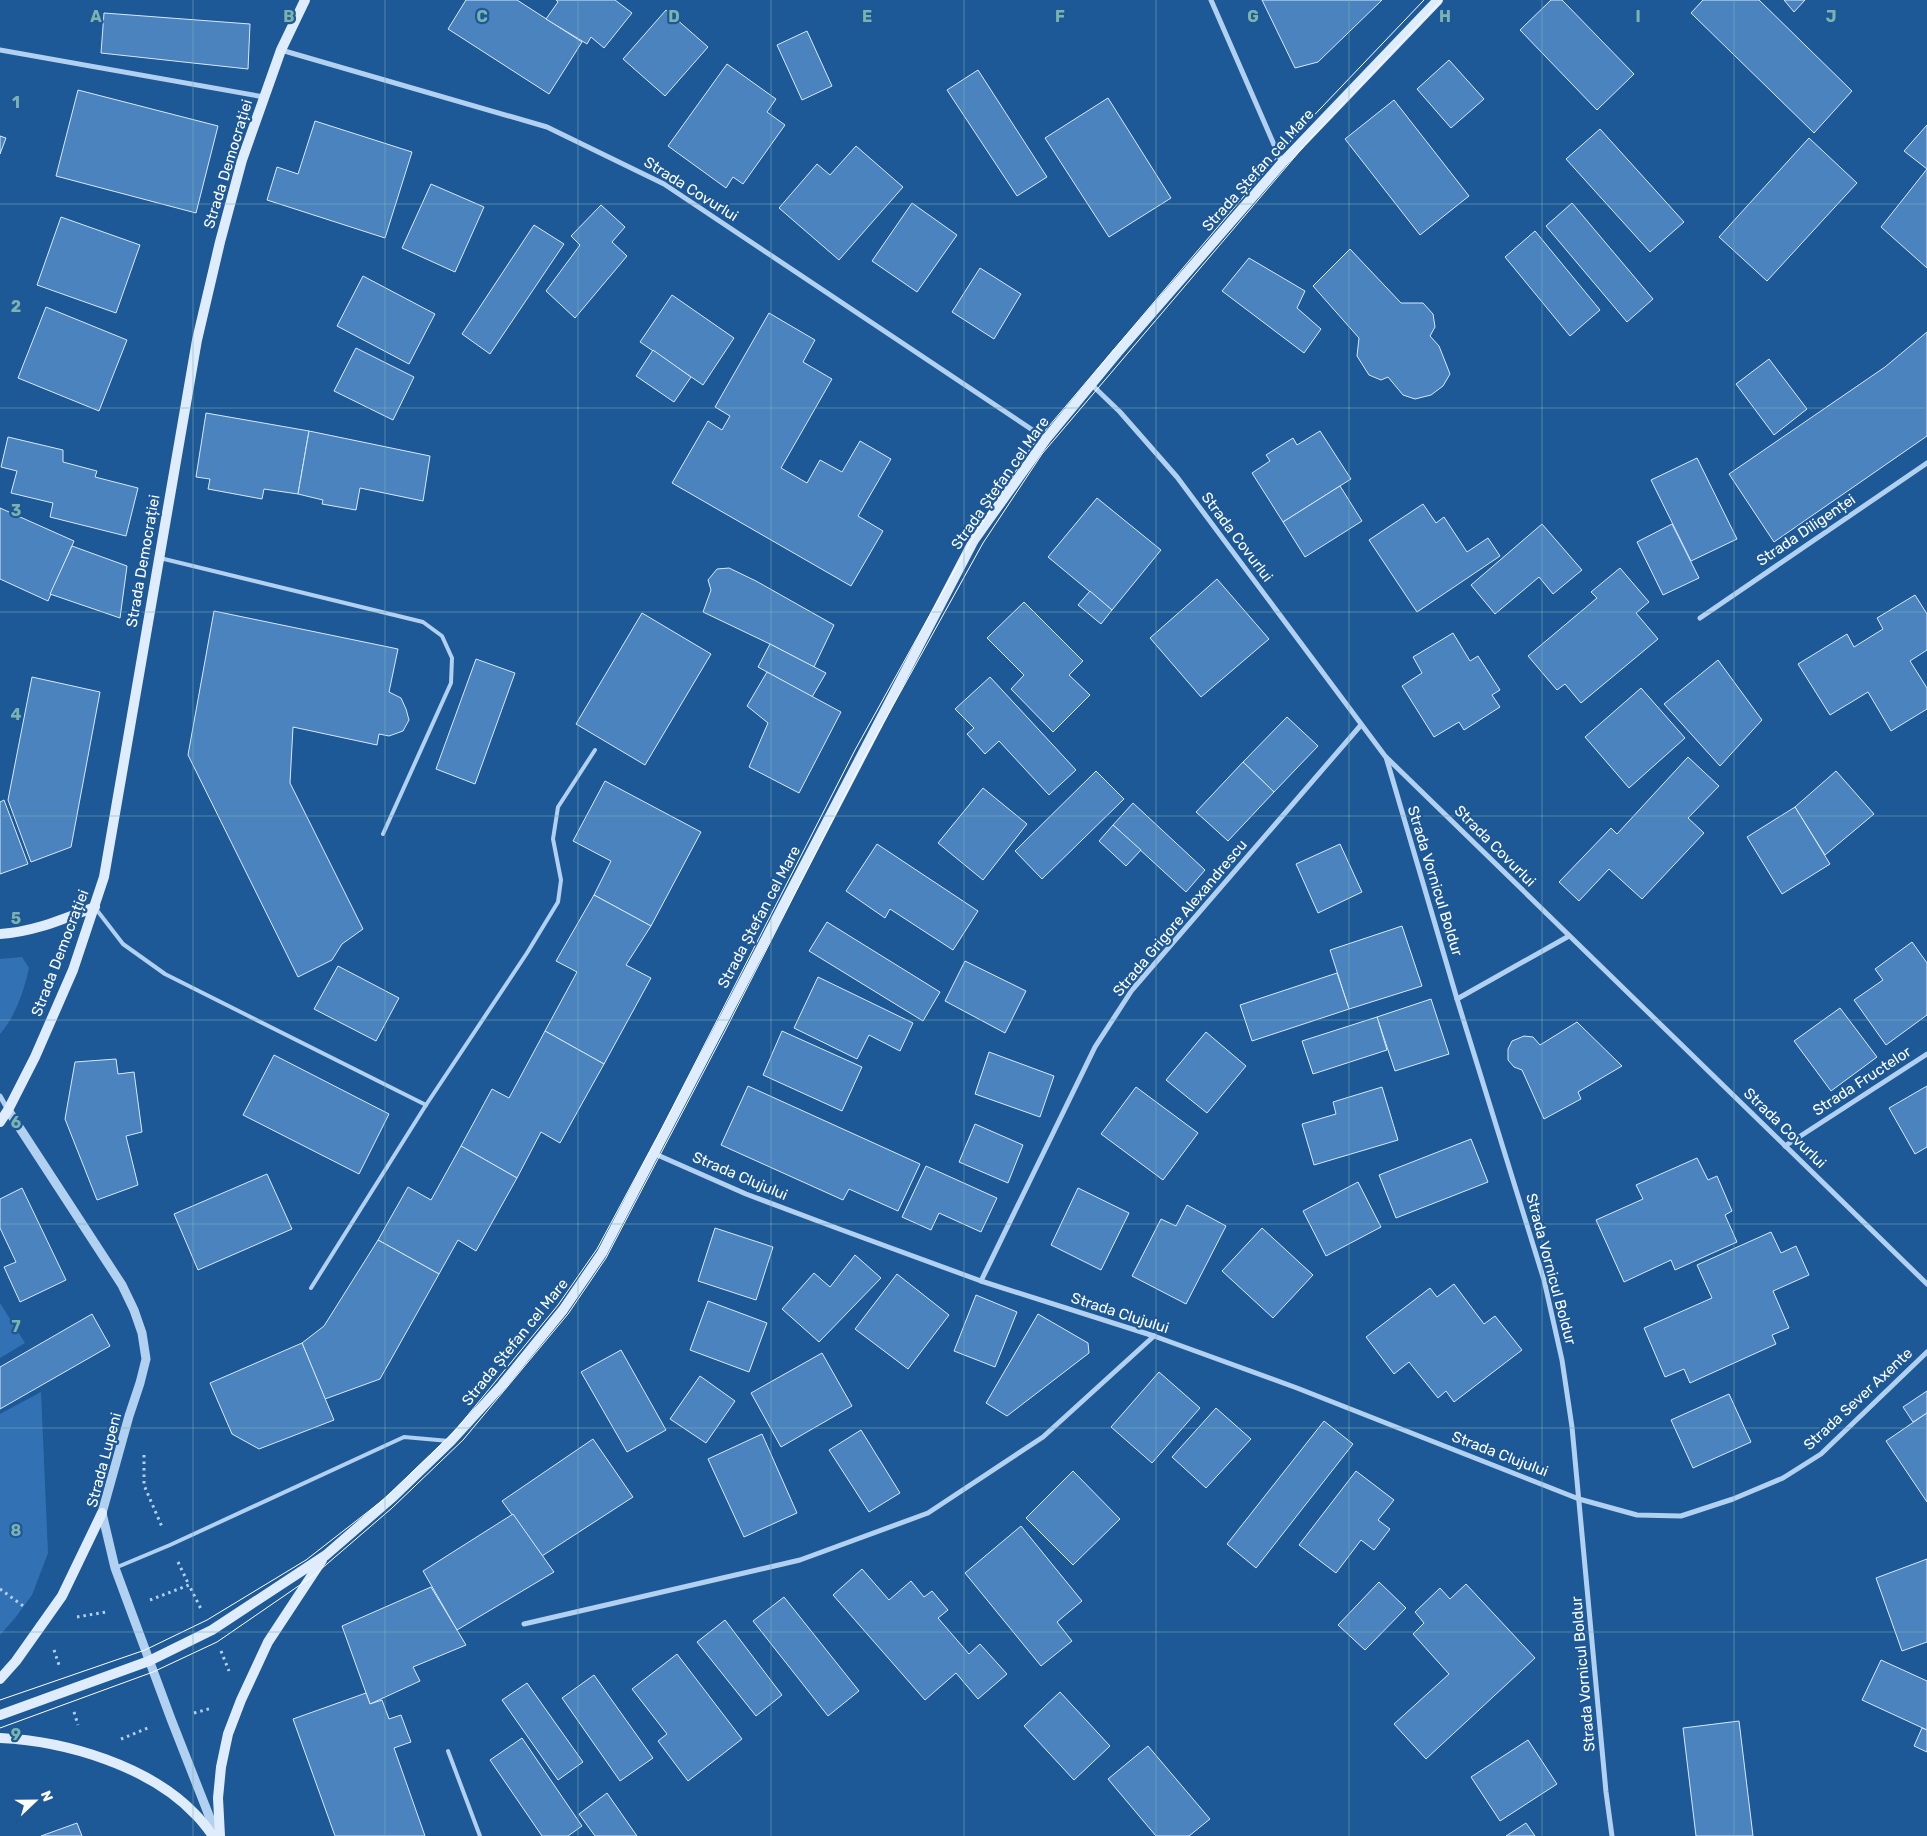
<svg xmlns="http://www.w3.org/2000/svg" width="1927" height="1836" viewBox="0 0 1927 1836" font-family="Rubik,sans-serif">
<style>
.green{fill:#3272b4}
.building{fill:#4a83be;stroke:#d8e9fb}
.lines{fill:none;stroke-linecap:round;stroke-linejoin:round}
.path{stroke:#b2d0ef;stroke-width:3;stroke-dasharray:2.5 4;stroke-linecap:butt}
.service{stroke:#b2d0ef;stroke-width:4}
.minor{stroke:#b2d0ef;stroke-width:5}
.tertiary{stroke:#b2d0ef;stroke-width:9}
.secondary{stroke:#dfecfb;stroke-width:10}
.tram{stroke:#fff;stroke-width:1}
.grid{fill:none;stroke:#7bb4af;stroke-width:1;stroke-opacity:0.55}
.labels{text-anchor:middle;stroke-width:4.5;stroke-linejoin:round;paint-order:stroke}
.street-label{font-size:15px;fill:#fff;stroke:#1d5897}
.grid-label{font-size:16px;text-anchor:middle;font-weight:bold;fill:#7bb4af;stroke:#1d5897;stroke-width:4.5;stroke-linejoin:round;paint-order:stroke}
</style>
<rect width="100%" height="100%" fill="#1d5897"/>
<g class="green">
<path d="M22 957 29 968C24 991 15 1017 0 1034V959Z"/>
<path d="M0 1303 25 1343 0 1358Z"/>
<path d="M41 1392 48 1553 32 1595 15 1618 0 1635V1414Z"/>
</g>
<g class="building">
<path d="M466 0H517L582 42 549 94 448 29Z"/>
<path d="M556 0H615L632 13 604 48 591 37 587 44 546 19 558 2Z"/>
<path d="M1262 0H1382L1318 62 1295 68Z"/>
<path d="M1551 0H1562L1634 74 1597 110 1520 30Z"/>
<path d="M1703 0H1759L1852 91 1814 133 1691 13Z"/>
<path d="M1784 0H1805L1794 12Z"/>
<path d="M666 10 708 47 665 96 623 59Z"/>
<path d="M104 13 250 24 248 69 101 53Z"/>
<path d="M807 31 832 86 802 100 777 45Z"/>
<path d="M1449 60 1484 99 1451 128 1417 89Z"/>
<path d="M727 64 776 99 767 112 785 125 743 184 733 177 726 188 668 146Z"/>
<path d="M978 70 1047 177 1017 196 947 90Z"/>
<path d="M78 90 218 126 196 213 56 176Z"/>
<path d="M1108 98 1171 198 1109 237 1045 138Z"/>
<path d="M1394 100 1469 196 1420 235 1345 139Z"/>
<path d="M315 121 412 152 385 238 267 200 277 167 298 174Z"/>
<path d="M1927 125V169L1904 151Z"/>
<path d="M1600 129 1684 222 1650 252 1566 159Z"/>
<path d="M0 136 6 138 0 154Z"/>
<path d="M1809 138 1857 183 1767 281 1719 237Z"/>
<path d="M856 146 903 187 839 260 779 208 817 164 830 175Z"/>
<path d="M1927 169V268L1881 227Z"/>
<path d="M431 184 484 207 455 272 402 248Z"/>
<path d="M912 203 957 235 917 292 872 261Z"/>
<path d="M1572 203 1653 299 1627 322 1546 226Z"/>
<path d="M601 205 625 227 612 242 627 256 575 318 546 291 580 245 571 236Z"/>
<path d="M61 217 140 245 116 313 37 285Z"/>
<path d="M534 225 564 244 490 354 462 334Z"/>
<path d="M1535 231 1600 310 1570 336 1505 257Z"/>
<path d="M1350 249 1401 303H1423L1433 314 1435 327 1430 336 1439 346 1450 374 1443 386 1431 395 1415 399 1403 395 1388 377 1381 380 1369 375 1357 356 1359 338 1313 286Z"/>
<path d="M1249 258 1305 291 1297 308 1321 329 1304 353 1222 291Z"/>
<path d="M980 268 1021 294 994 339 952 312Z"/>
<path d="M363 276 435 314 409 364 337 326Z"/>
<path d="M672 295 734 338 703 385 640 342Z"/>
<path d="M46 307 127 340 99 411 18 378Z"/>
<path d="M769 313 815 340 803 362 832 379 781 468 807 483 820 460 842 472 860 441 891 459 858 516 883 531 851 586 672 483 708 421 722 430 730 416 715 407Z"/>
<path d="M1927 332V436L1774 542 1729 474 1885 367Z"/>
<path d="M356 348 414 377 393 420 334 391Z"/>
<path d="M653 350 691 377 674 402 636 376Z"/>
<path d="M1769 359 1807 409 1774 435 1736 384Z"/>
<path d="M206 413 309 431 298 494 264 489 262 499 208 489 210 479 196 477Z"/>
<path d="M309 431 430 456 423 501 360 488 356 510 322 504 323 500 298 494Z"/>
<path d="M1320 431 1351 479 1283 522 1252 473 1270 461 1266 455 1293 438 1297 445Z"/>
<path d="M8 437 63 450V462L97 471 95 477 138 488 126 536 50 517 53 503 11 493 17 471 1 467Z"/>
<path d="M1697 458 1737 539 1691 561 1651 480Z"/>
<path d="M1340 486 1362 521 1305 557 1283 522Z"/>
<path d="M1097 498 1161 550 1112 610 1048 557Z"/>
<path d="M1423 504 1436 523 1444 517 1467 552 1488 538 1500 556 1417 612 1369 540Z"/>
<path d="M0 508 74 541 48 601 0 579Z"/>
<path d="M1542 524 1582 570 1553 594 1539 577 1495 614 1471 585Z"/>
<path d="M1672 524 1699 578 1663 595 1637 542Z"/>
<path d="M72 546 127 566 120 618 50 594Z"/>
<path d="M729 568 756 581 834 625 814 667 770 644 703 612 711 590 708 580 717 569Z"/>
<path d="M1620 568 1649 602 1636 613 1658 639 1581 703 1565 684 1557 690 1528 656 1597 598 1591 592Z"/>
<path d="M1217 579 1269 639 1201 697 1150 638Z"/>
<path d="M1090 591 1112 610 1101 624 1078 605Z"/>
<path d="M1915 595 1927 614V650L1910 661 1927 688V709L1891 731 1868 692 1830 715 1798 664 1847 634 1854 647 1883 629 1877 618Z"/>
<path d="M1024 602 1083 661 1069 675 1090 695 1053 732 1011 689 1024 675 987 638Z"/>
<path d="M214 611 398 649 389 692 401 698 406 709 409 720 403 731 389 736 379 734 377 745 293 727 290 783 363 929 342 944 332 960 298 977 188 755Z"/>
<path d="M642 613 711 654 645 765 576 724Z"/>
<path d="M1453 633 1470 661 1478 656 1500 690 1492 695 1500 707 1464 730 1459 722 1434 737 1402 686 1422 673 1413 657Z"/>
<path d="M770 644 826 673 812 697 758 667Z"/>
<path d="M476 659 515 673 475 784 436 769Z"/>
<path d="M1718 660 1762 720 1720 766 1664 704Z"/>
<path d="M767 672 841 712 799 793 749 767 768 723 747 706Z"/>
<path d="M32 677 100 692 71 847 31 862 8 800Z"/>
<path d="M990 677 1076 770 1049 795 999 741 985 754 967 734 974 728 955 709Z"/>
<path d="M1641 688 1685 738 1629 788 1585 737Z"/>
<path d="M1287 717 1318 746 1274 792 1243 762Z"/>
<path d="M1688 757 1719 786 1688 818 1704 833 1642 899 1609 869 1579 901 1559 882 1611 828 1617 834Z"/>
<path d="M1243 762 1274 792 1228 841 1196 812Z"/>
<path d="M1096 771 1124 799 1042 879 1015 851Z"/>
<path d="M1836 771 1874 814 1825 855 1795 807Z"/>
<path d="M605 781 701 832 651 926 594 895 611 861 573 841Z"/>
<path d="M983 788 1027 824 983 880 938 843Z"/>
<path d="M4 800 28 864 0 874V802Z"/>
<path d="M1133 803 1205 870 1186 892 1113 825Z"/>
<path d="M1795 807 1830 864 1782 894 1747 837Z"/>
<path d="M1113 825 1141 850 1126 866 1099 841Z"/>
<path d="M877 844 978 911 953 950 890 909 885 918 846 891Z"/>
<path d="M1340 844 1362 892 1318 913 1296 864Z"/>
<path d="M594 895 651 926 626 965 651 978 604 1064 545 1031 577 972 556 961Z"/>
<path d="M827 922 940 992 923 1021 809 951Z"/>
<path d="M1402 926 1422 986 1349 1009 1330 950Z"/>
<path d="M1912 942 1927 963V1015L1886 1045 1854 1000 1883 980 1875 969Z"/>
<path d="M965 961 1026 991 1005 1033 945 1001Z"/>
<path d="M338 966 399 998 376 1041 314 1009Z"/>
<path d="M1337 973 1349 1009 1252 1041 1240 1005Z"/>
<path d="M818 977 913 1023 900 1051 869 1035 857 1059 794 1028Z"/>
<path d="M1431 999 1449 1054 1395 1071 1377 1017Z"/>
<path d="M1840 1008 1877 1057 1831 1091 1794 1041Z"/>
<path d="M1377 1017 1387 1050 1313 1074 1302 1041Z"/>
<path d="M1577 1022 1622 1066 1578 1092 1581 1099 1544 1119 1522 1070 1514 1067 1508 1060V1049L1512 1041 1524 1036 1533 1037 1540 1045Z"/>
<path d="M545 1031 604 1064 560 1143 541 1132 517 1178 461 1146 492 1089 509 1098Z"/>
<path d="M782 1031 862 1067 842 1111 763 1075Z"/>
<path d="M1206 1032 1246 1066 1207 1113 1166 1080Z"/>
<path d="M989 1052 1054 1076 1040 1117 975 1094Z"/>
<path d="M274 1055 389 1114 359 1174 243 1115Z"/>
<path d="M116 1059 118 1074 134 1072 142 1132 126 1136 138 1185 97 1200 65 1119 75 1062Z"/>
<path d="M748 1086 920 1164 898 1211 849 1189 843 1200 721 1145Z"/>
<path d="M1927 1086V1147L1915 1154 1889 1108Z"/>
<path d="M1136 1087 1198 1133 1163 1180 1101 1134Z"/>
<path d="M1382 1087 1398 1140 1314 1165 1302 1124 1336 1114 1333 1102Z"/>
<path d="M975 1124 1023 1145 1008 1183 959 1162Z"/>
<path d="M1471 1139 1488 1182 1396 1218 1379 1175Z"/>
<path d="M461 1146 517 1178 476 1251 458 1240 439 1274 378 1240 408 1187 431 1200Z"/>
<path d="M1697 1158 1708 1180 1717 1176 1732 1211 1725 1215 1737 1242 1675 1270 1671 1260 1624 1282 1596 1220 1643 1199 1636 1185Z"/>
<path d="M926 1166 997 1198 981 1232 939 1213 931 1230 902 1217Z"/>
<path d="M267 1174 292 1229 198 1270 174 1214Z"/>
<path d="M1358 1182 1381 1227 1326 1256 1303 1211Z"/>
<path d="M22 1188 66 1280 20 1302 4 1267 16 1262 0 1228V1199Z"/>
<path d="M1078 1188 1129 1213 1101 1270 1051 1245Z"/>
<path d="M1187 1205 1226 1226 1186 1304 1132 1276 1161 1219 1176 1226Z"/>
<path d="M715 1228 773 1247 756 1300 698 1281Z"/>
<path d="M1262 1228 1313 1275 1273 1318 1222 1271Z"/>
<path d="M1771 1232 1781 1253 1796 1246 1809 1275 1773 1291 1789 1328 1772 1335 1776 1344 1690 1383 1684 1369 1665 1377 1644 1328 1712 1298 1697 1265Z"/>
<path d="M378 1240 439 1274 380 1379 325 1399 302 1343 324 1326Z"/>
<path d="M855 1255 881 1278 819 1342 782 1309 814 1273 830 1287Z"/>
<path d="M897 1274 949 1315 908 1369 855 1329Z"/>
<path d="M1454 1284 1484 1324 1495 1316 1522 1350 1454 1402 1446 1391 1438 1398 1409 1362 1394 1374 1366 1337 1430 1288 1437 1297Z"/>
<path d="M976 1295 1017 1312 995 1367 954 1351Z"/>
<path d="M708 1301 767 1323 749 1372 690 1350Z"/>
<path d="M92 1314 110 1346 0 1409V1367Z"/>
<path d="M1038 1314 1088 1343 1089 1353 1007 1416 986 1403Z"/>
<path d="M302 1343 334 1420 259 1449 232 1434 210 1383Z"/>
<path d="M621 1350 666 1430 627 1452 581 1372Z"/>
<path d="M822 1353 852 1406 781 1447 751 1393Z"/>
<path d="M1159 1372 1200 1408 1152 1463 1111 1427Z"/>
<path d="M700 1376 735 1401 706 1443 670 1419Z"/>
<path d="M1927 1391V1413L1913 1422 1903 1407Z"/>
<path d="M1729 1394 1751 1442 1693 1468 1671 1420Z"/>
<path d="M1216 1408 1251 1439 1206 1488 1172 1457Z"/>
<path d="M1927 1413V1502L1886 1441Z"/>
<path d="M1324 1421 1353 1444 1256 1568 1227 1544Z"/>
<path d="M861 1430 900 1493 869 1512 829 1450Z"/>
<path d="M762 1434 797 1513 744 1537 708 1459Z"/>
<path d="M593 1439 633 1497 542 1556 502 1501Z"/>
<path d="M1073 1471 1120 1519 1073 1565 1026 1518Z"/>
<path d="M1356 1471 1394 1500 1378 1520 1390 1529 1374 1550 1361 1540 1336 1573 1299 1545Z"/>
<path d="M513 1514 554 1572 457 1630 423 1571Z"/>
<path d="M1021 1526 1082 1601 1057 1622 1072 1641 1041 1666 965 1573Z"/>
<path d="M1927 1559V1642L1902 1651 1876 1578Z"/>
<path d="M862 1569 889 1600 911 1581 924 1597 932 1591 948 1610 938 1618 969 1654 980 1644 1007 1674 978 1699 956 1673 925 1700 833 1595Z"/>
<path d="M1379 1582 1406 1608 1365 1650 1338 1625Z"/>
<path d="M1466 1584 1535 1658 1426 1759 1394 1724 1449 1674 1413 1634 1424 1623 1415 1612 1440 1588 1450 1599Z"/>
<path d="M431 1587 466 1645 413 1667 420 1681 370 1704 342 1626Z"/>
<path d="M784 1597 859 1691 828 1716 753 1621Z"/>
<path d="M725 1620 782 1695 756 1716 697 1642Z"/>
<path d="M677 1654 742 1739 688 1781 658 1741 667 1734 632 1689Z"/>
<path d="M1881 1660 1927 1681V1730L1862 1700Z"/>
<path d="M594 1675 653 1758 620 1781 562 1698Z"/>
<path d="M527 1683 583 1762 558 1780 502 1700Z"/>
<path d="M1060 1692 1110 1746 1074 1780 1024 1726Z"/>
<path d="M366 1693 370 1704 382 1700 389 1719 401 1715 411 1742 394 1748 425 1836H335L293 1719Z"/>
<path d="M1739 1721 1753 1836H1696L1683 1728Z"/>
<path d="M1922 1728 1927 1730V1752L1914 1746Z"/>
<path d="M522 1738 582 1826 568 1836H542L490 1760Z"/>
<path d="M1528 1740 1557 1784 1500 1821 1471 1777Z"/>
<path d="M1148 1746 1210 1819 1189 1836H1156L1108 1779Z"/>
<path d="M607 1793 637 1836H595L579 1814Z"/>
<path d="M77 1823 82 1836H41Z"/>
<path d="M1526 1823 1535 1836H1506Z"/>
</g>
<g class="lines">
<g class="path">
<path d="M144 1455V1485L162 1527"/>
<path d="M178 1562 189 1585"/>
<path d="M0 1589 26 1608"/>
<path d="M150 1600 189 1585 201 1609"/>
<path d="M77 1617 106 1612"/>
<path d="M54 1650 60 1668"/>
<path d="M221 1651 229 1671"/>
<path d="M74 1712 78 1725"/>
<path d="M194 1713 212 1708"/>
<path d="M121 1739 150 1727"/>
</g>
<g class="service">
<path d="M160 558 423 622 442 636 452 658 451 683 383 834"/>
<path d="M96 909 123 944 165 974 426 1105"/>
<path d="M311 1288 426 1105 527 953 558 902 561 880 553 839 558 807 595 750"/>
<path d="M115 1568 170 1545 404 1437 449 1441"/>
<path d="M448 1751 480 1836"/>
</g>
<g class="minor">
<path d="M1211 0 1282 163"/>
<path d="M0 50 264 97"/>
<path d="M281 50 547 127 664 184 1046 439"/>
<path d="M1091 384 1120 412 1177 477 1385 756 1927 1284"/>
<path d="M1700 618 1927 463"/>
<path d="M1386 757 1457 999 1544 1280 1562 1360 1572 1427 1606 1792 1612 1836"/>
<path d="M1457 999 1569 936"/>
<path d="M0 1096 8 1110"/>
<path d="M1785 1146 1927 1054"/>
<path d="M653 1153 746 1194 842 1230 981 1281 1154 1336 1297 1388 1579 1499 1637 1515 1681 1516 1733 1499 1783 1478 1821 1454 1927 1352"/>
<path d="M981 1281 1095 1047 1132 990 1361 725"/>
<path d="M524 1624 800 1560 928 1513 1043 1437 1154 1336"/>
</g>
<path class="tertiary" d="M8 1110 122 1285 134 1310 142 1333 146 1359 140 1383 129 1416 102 1513 115 1568 171 1719 217 1836"/>
<g class="secondary">
<path d="M0 934C34 932 63 919 95 907"/>
<path d="M0 1122 8 1110 35 1057 73 970 104 877 197 340 220 242 242 160 281 50 305 0"/>
<path d="M0 1679 16 1661 62 1596 102 1513"/>
<path d="M0 1715 149 1661 212 1630 326 1555 394 1496 451 1441 502 1385 563 1310 602 1253 974 540 1046 439 1117 353 1282 163 1438 0"/>
<path d="M0 1738C66 1741 150 1766 196 1815 202 1821 208 1829 213 1836"/>
<path d="M220 1836 218 1798 221 1767 228 1734 241 1700 268 1642 322 1560"/>
</g>
<g class="tram">
<path d="M0 1700 145 1650 207 1620 306 1560 383 1500 454 1432 558 1305 597 1249 661 1130 855 750 973 537 1032 446 1300 130 1424 0"/>
<path d="M0 1728 153 1672 217 1642 313 1576 392 1508 463 1440 568 1314 606 1258 725 1031 865 756 983 543 1042 454 1310 139 1442 0"/>
</g>
</g>
<path class="grid" d="M193 0V1836M385 0V1836M578 0V1836M771 0V1836M964 0V1836M1156 0V1836M1349 0V1836M1542 0V1836M1734 0V1836M0 204H1927M0 408H1927M0 612H1927M0 816H1927M0 1020H1927M0 1224H1927M0 1428H1927M0 1632H1927"/>
<g class="labels">
<g class="street-label">
<text transform="translate(228 164) rotate(-73)" y="5">Strada Democrației</text>
<text transform="translate(1258 170) rotate(-48)" y="5">Strada Ștefan cel Mare</text>
<text transform="translate(691 189) rotate(32)" y="5">Strada Covurlui</text>
<text transform="translate(1000 483) rotate(-55)" y="5">Strada Ștefan cel Mare</text>
<text transform="translate(1806 530) rotate(-34)" y="5">Strada Diligenței</text>
<text transform="translate(1237 537) rotate(53)" y="5">Strada Covurlui</text>
<text transform="translate(143 561) rotate(-80)" y="5">Strada Democrației</text>
<text transform="translate(1495 846) rotate(45)" y="5">Strada Covurlui</text>
<text transform="translate(1435 881) rotate(73)" y="5">Strada Vornicul Boldur</text>
<text transform="translate(759 917) rotate(-62)" y="5">Strada Ștefan cel Mare</text>
<text transform="translate(1180 918) rotate(-50)" y="5">Strada Grigore Alexandrescu</text>
<text transform="translate(60 953) rotate(-69)" y="5">Strada Democrației</text>
<text transform="translate(1862 1081) rotate(-33)" y="5">Strada Fructelor</text>
<text transform="translate(1785 1128) rotate(44)" y="5">Strada Covurlui</text>
<text transform="translate(740 1176) rotate(23)" y="5">Strada Clujului</text>
<text transform="translate(1551 1269) rotate(75)" y="5">Strada Vornicul Boldur</text>
<text transform="translate(1120 1313) rotate(18)" y="5">Strada Clujului</text>
<text transform="translate(515 1342) rotate(-51)" y="5">Strada Ștefan cel Mare</text>
<text transform="translate(1858 1399) rotate(-43)" y="5">Strada Sever Axente</text>
<text transform="translate(1500 1454) rotate(21)" y="5">Strada Clujului</text>
<text transform="translate(104 1460) rotate(-75)" y="5">Strada Lupeni</text>
<text transform="translate(1583 1674) rotate(-95)" y="5">Strada Vornicul Boldur</text>
</g>
</g>
<g class="grid-label">
<text x="96" y="22">A</text>
<text x="289" y="22">B</text>
<text x="482" y="22">C</text>
<text x="674" y="22">D</text>
<text x="867" y="22">E</text>
<text x="1060" y="22">F</text>
<text x="1253" y="22">G</text>
<text x="1445" y="22">H</text>
<text x="1638" y="22">I</text>
<text x="1831" y="22">J</text>
<text x="16" y="108">1</text>
<text x="16" y="312">2</text>
<text x="16" y="516">3</text>
<text x="16" y="720">4</text>
<text x="16" y="924">5</text>
<text x="16" y="1128">6</text>
<text x="16" y="1332">7</text>
<text x="16" y="1536">8</text>
<text x="16" y="1740">9</text>
</g>
<g transform="translate(35 1801) rotate(68)" stroke="#1d5897" stroke-width="4" paint-order="stroke">
<path d="M0-4L9 19L0 12L-9 19Z" fill="#ffffff"/>
<text y="-8" font-size="14" font-weight="bold" text-anchor="middle" fill="#ffffff">N</text>
</g>
</svg>
